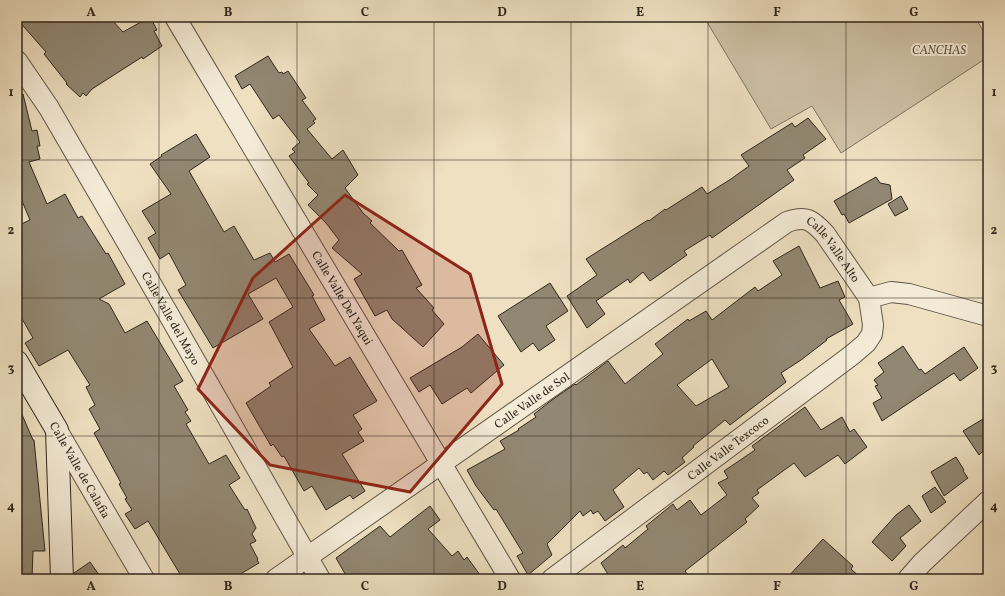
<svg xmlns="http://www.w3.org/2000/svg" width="1005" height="596" viewBox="0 0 1005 596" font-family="Vollkorn,serif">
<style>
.green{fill:#cec1a5;stroke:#7e7461}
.building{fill:#928772;stroke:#2f271d;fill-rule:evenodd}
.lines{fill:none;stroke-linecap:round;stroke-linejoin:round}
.street-casing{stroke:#5f5546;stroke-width:22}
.secondary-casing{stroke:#2f271d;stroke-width:24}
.street{stroke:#f4ebd7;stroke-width:20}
.secondary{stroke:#f4ebd7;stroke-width:22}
.marked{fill:#8f2418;fill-opacity:0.2;stroke:#8f2418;stroke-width:3;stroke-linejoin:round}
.grid{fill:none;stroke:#2f271d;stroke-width:1;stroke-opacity:0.55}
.labels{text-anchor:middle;stroke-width:4;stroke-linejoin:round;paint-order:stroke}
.park-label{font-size:12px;font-style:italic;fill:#574e3f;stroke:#f4ebd7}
.street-label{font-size:12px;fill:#2f271d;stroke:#f4ebd7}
.neatline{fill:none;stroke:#2f271d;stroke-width:1.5}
.grid-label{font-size:13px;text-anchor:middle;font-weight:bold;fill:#2f271d}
</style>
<rect width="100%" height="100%" fill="#eee0c1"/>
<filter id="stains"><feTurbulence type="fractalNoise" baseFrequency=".005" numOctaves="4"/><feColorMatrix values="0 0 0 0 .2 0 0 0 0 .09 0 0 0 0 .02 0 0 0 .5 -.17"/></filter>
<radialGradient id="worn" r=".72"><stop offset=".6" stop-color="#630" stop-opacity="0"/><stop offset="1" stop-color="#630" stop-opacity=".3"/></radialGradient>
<path class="green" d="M704 17H975L988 39V57L841 153 812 106 771 129Z"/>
<g class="building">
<path d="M17 17H109L123 32 150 17 157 30 154 31 162 46 143 59 142 57 92 89 86 96 83 93 80 97 66 84 67 83 44 54 46 52 17 19Z"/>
<path d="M268 56 279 73 282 72 283 74 288 71 306 98 302 100 316 119 313 121 315 123 307 129 332 159 343 150 358 175 345 188 363 213 372 221 370 223 399 251 402 250 422 285 416 288 434 308 432 310 444 324 423 347 392 319 387 310 375 316 354 279 362 274 332 248 339 240 326 223 308 205 318 195 307 184 309 183 289 156 295 152 292 149 300 142 279 115 273 119 250 84 242 89 235 76Z"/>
<path d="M23 94 32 131 37 130 40 146H37L40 159 29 162 47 204 65 194 78 218 82 216 106 254 108 253 125 284 99 299 109 304 125 333 147 321 183 381 174 386 188 410 185 412 191 421 186 424 209 464 226 455 240 478 229 485 245 510 247 509 256 528 252 534 256 541 250 544 258 559 257 560 259 563 232 579H183L148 521 135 529 125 514 132 510 125 499 127 498 119 484 121 483 94 433 100 429 89 409 95 405 86 387 90 385 68 350 39 366 25 343 33 338 17 310V226L30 220 17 189V95Z"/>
<path d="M808 118 826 139 803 155 805 158 787 170 794 180 712 238 710 235 684 251 687 255 650 281 643 272 630 283 628 279 596 301 605 314 587 328 567 296 597 275 586 259 648 220 649 221 665 209 666 210 702 187 707 194 731 179 749 166 741 155 792 123 795 127Z"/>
<path d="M196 134 210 157 189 171 224 232 234 226 254 260 270 253 275 262 289 254 314 295 312 296 325 320 309 329 335 366 350 357 377 401 353 415 362 429 358 432 364 441 342 454 365 491 353 499 350 495 326 510 312 486 304 491 284 456 282 457 273 444 271 446 246 403 271 386 269 383 293 367 269 322 293 307 276 278 248 294 263 319 213 348 178 290 186 285 169 253 160 259 148 238 156 233 142 211 171 194 150 164 162 156 161 155Z"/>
<path d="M876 177 880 183 890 185 892 199 849 223 844 214 842 215 834 201Z"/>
<path d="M901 196 908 209 895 216 888 204Z"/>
<path d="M799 246 820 288 838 281 845 297 839 300 853 324 826 339 827 340 801 360 781 373 786 382 730 425 725 420 693 446 694 447 682 458 685 462 668 475 664 471 653 480 647 472 644 474 639 468 613 490 624 507 605 521 598 511 593 514 591 510 583 516 580 511 547 544 552 555 528 575 517 556 523 553 496 509 494 510 476 486 467 470 505 449 500 441 519 430 518 429 536 417 534 414 552 400 575 384 576 385 608 361 625 384 663 354 655 344 688 319 689 321 706 311 712 320 755 287 758 291 782 275 773 261ZM712 359 729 387 696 406 677 385Z"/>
<path d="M550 283 568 311 546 326 555 340 539 351 533 343 521 352 498 316Z"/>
<path d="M478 334 504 365 471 393 467 388 442 404 430 385 419 392 410 378 462 347Z"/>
<path d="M903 346 919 370 921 369 925 374 964 347 978 368 960 381 954 373 882 421 873 403 882 398 875 386 878 385 874 380 884 372 878 363Z"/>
<path d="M17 403 33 440H34L45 551H33L32 578 17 576Z"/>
<path d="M805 407 821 430 842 417 850 432 854 429 867 447 845 464 838 455 805 477 794 463 757 490 759 493 752 498 759 506 745 519 747 522 685 571 691 579H611L601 563 623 545 625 548 648 529 646 526 673 504 677 510 690 500 701 515 727 495 718 483 728 478 724 471 755 450 752 446Z"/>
<path d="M988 416V446L979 455 963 431Z"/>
<path d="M956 457 964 470 963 471 968 478 944 496 931 472Z"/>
<path d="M935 487 946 502 931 513 922 496Z"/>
<path d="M909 505 921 521 900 538 906 546 892 561 872 542 896 515Z"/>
<path d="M430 506 440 520 428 529 452 556 458 551 464 560 467 557 483 579H348L336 558 380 526 390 537Z"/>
<path d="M823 539 853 566 851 569 862 579H786Z"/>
<path d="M90 562 102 579H74V573Z"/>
</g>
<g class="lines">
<defs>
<g id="street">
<path id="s1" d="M175 17 510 579"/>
<path id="s2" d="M17 61 49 108 146 275 320 579"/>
<path d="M869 298 891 292 909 294 988 316"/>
<path d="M57 430 144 579"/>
<path id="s3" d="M276 579 787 222C806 215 812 220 825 234L869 298 873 325 872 334 866 343 852 355 552 579"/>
<path d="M908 579 922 563 988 501"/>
</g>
<path id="secondary" d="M17 362 57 430 62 579"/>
</defs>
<use href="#street" class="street-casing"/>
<use href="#secondary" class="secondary-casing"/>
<use href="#street" class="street"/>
<use href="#secondary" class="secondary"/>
</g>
<path class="marked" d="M345 195 470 274 502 384 410 492 270 465 198 389 253 278Z"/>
<path class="grid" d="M159 17V579M297 17V579M434 17V579M571 17V579M708 17V579M846 17V579M17 160H988M17 298H988M17 436H988"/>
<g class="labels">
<g class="park-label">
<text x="939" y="54">CANCHAS</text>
</g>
<g class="street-label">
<text dy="4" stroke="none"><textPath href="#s3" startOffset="684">Calle Valle Alto</textPath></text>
<text dy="4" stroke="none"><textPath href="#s1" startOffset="327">Calle Valle Del Yaqui</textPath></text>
<text dy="4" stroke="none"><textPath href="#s2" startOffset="300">Calle Valle del Mayo</textPath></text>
<text dy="4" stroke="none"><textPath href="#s3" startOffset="312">Calle Valle de Sol</textPath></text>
<text transform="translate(728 448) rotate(-37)" y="4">Calle Valle Texcoco</text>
<text transform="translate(80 470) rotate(60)" y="4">Calle Valle de Calafia</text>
</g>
</g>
<rect width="1005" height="596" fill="none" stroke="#eee0c1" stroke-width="44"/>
<rect x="22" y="22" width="961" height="552" class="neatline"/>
<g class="grid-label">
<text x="91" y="16">A</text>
<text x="228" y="16">B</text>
<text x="365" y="16">C</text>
<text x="502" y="16">D</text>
<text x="640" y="16">E</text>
<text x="777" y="16">F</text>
<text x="914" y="16">G</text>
<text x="11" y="96">1</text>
<text x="994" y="96">1</text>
<text x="11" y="234">2</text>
<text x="994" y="234">2</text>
<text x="11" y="372">3</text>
<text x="994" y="372">3</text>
<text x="11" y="510">4</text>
<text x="994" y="510">4</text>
<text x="91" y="590">A</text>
<text x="228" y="590">B</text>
<text x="365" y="590">C</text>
<text x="502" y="590">D</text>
<text x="640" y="590">E</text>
<text x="777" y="590">F</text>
<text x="914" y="590">G</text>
</g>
<rect width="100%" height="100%" filter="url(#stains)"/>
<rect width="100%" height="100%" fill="url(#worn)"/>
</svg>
